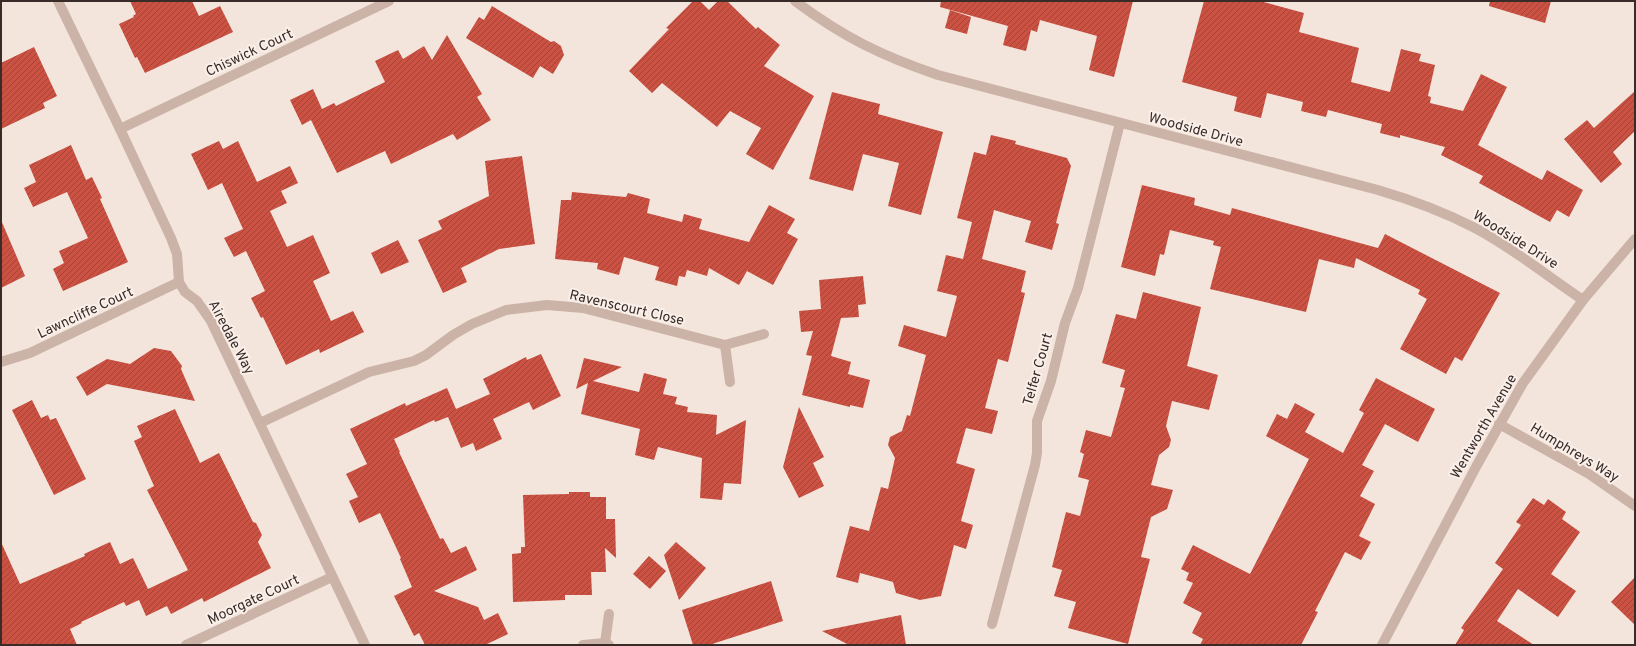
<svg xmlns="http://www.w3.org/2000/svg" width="1636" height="646" viewBox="0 0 1636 646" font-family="Overpass,sans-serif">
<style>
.building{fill:url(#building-hatch)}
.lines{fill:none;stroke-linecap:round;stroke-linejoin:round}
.minor{stroke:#ccb3a7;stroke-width:10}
.labels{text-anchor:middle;stroke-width:4;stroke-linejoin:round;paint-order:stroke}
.street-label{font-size:14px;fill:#382b28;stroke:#faf0e9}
</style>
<defs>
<pattern id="building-hatch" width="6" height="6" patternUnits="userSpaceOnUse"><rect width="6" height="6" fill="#cb5143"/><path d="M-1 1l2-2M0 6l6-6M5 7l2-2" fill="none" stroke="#a64338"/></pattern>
</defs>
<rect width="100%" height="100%" fill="#f3e5dc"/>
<g class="building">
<path d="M130 1H192L199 16 220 6 233 32 145 73 137 57 135 58 119 24 134 17 133 16 136 14Z"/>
<path d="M693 1H700L709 10 718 1H727L756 29 758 27 780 45 764 66 814 96 773 170 746 154 761 128 730 111 717 127 662 83 652 93 629 71 669 29 666 28Z"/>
<path d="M941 1H1133L1114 77 1089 70 1097 36 1040 20 1037 32 1031 30 1026 51 1003 45 1008 26 940 7Z"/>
<path d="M1204 1H1260L1304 13 1299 32 1359 48 1351 82 1390 92 1401 49 1421 54 1419 61 1435 65 1428 96 1431 97 1430 103 1463 111 1481 74 1507 87 1478 145 1542 180 1547 170 1583 190 1569 217 1557 210 1550 222 1479 183 1483 176 1441 155 1445 147 1400 135V138L1380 133 1382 124 1328 110 1326 117 1301 111 1303 102 1267 93 1261 118 1234 111 1237 97 1182 82Z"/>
<path d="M1490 1H1551L1545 23 1489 6Z"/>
<path d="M492 6 551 42 554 41 561 46 564 55 553 74 540 66 533 78 466 38 479 17 484 20Z"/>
<path d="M950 10 971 17 967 34 945 28Z"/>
<path d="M447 35 482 94 477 97 491 120 457 140 453 134 391 164 385 151 337 173 311 120 302 125 290 100 313 89 322 109 334 103 336 106 385 82 375 61 398 50 403 59 424 46 432 60Z"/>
<path d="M34 47 57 96 43 103 45 108 1 129V63Z"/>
<path d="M1635 91V131L1613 152 1622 164 1601 183 1564 139 1587 120 1594 128Z"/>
<path d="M832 92 880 104 878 114 943 132 921 215 888 206 899 163 863 154 853 191 809 179Z"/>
<path d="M991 135 1016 141 1015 144 1067 158 1071 166 1056 223 1059 224 1052 250 1025 242 1031 221 994 210 982 259 1026 271 1021 292 1025 293 1008 362 998 359 985 408 998 411 992 434 966 428 956 463 975 469 961 521 973 525 966 549 954 545 941 596 920 600 896 593 893 582 860 573 858 583 836 577 850 526 869 531 881 487 888 489 895 458 888 445 890 437 902 431 907 415 910 416 926 355 898 346 904 325 946 337 957 296 937 291 946 255 963 259 972 222 957 218 974 152 986 155Z"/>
<path d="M219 141 223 149 238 141 257 182 290 166 298 183 281 191 287 203 270 211 287 247 313 235 330 273 313 281 331 321 353 311 364 332 320 353 319 349 286 365 263 317 261 318 251 298 265 291 246 251 234 257 224 238 243 229 222 183 208 190 191 154Z"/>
<path d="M71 145 86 180 92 177 102 198 100 199 128 262 63 291 53 269 64 263 59 251 88 238 67 192 33 207 24 188 36 182 29 165Z"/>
<path d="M522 156 535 244 499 249 461 268 467 282 443 293 418 240 442 229 438 221 489 196 485 161Z"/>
<path d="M1142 185 1195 198 1194 205 1230 215 1232 208 1378 248 1385 234 1500 293 1462 361 1455 357 1446 374 1400 349 1427 299 1418 294 1420 290 1356 258 1354 268 1319 259 1306 312 1210 289 1221 247 1213 245 1214 241 1170 230 1164 255 1160 254 1155 276 1121 267Z"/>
<path d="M572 192 626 197 628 193 650 199 647 213 682 222 684 214 702 219 699 229 749 242 769 205 795 219 787 233 798 239 773 285 747 271 739 285 709 268 707 276 687 270 685 277 679 276 677 286 655 280 659 267 624 257 619 275 597 269 598 263 555 259 561 200H571Z"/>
<path d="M1 220 25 276 1 288Z"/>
<path d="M398 240 409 262 381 274 371 253Z"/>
<path d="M863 276 866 304 858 305 859 317 841 318 831 356 851 362 848 374 870 380 863 408 850 405V407L802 395 812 356 806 355 813 331 801 332 799 311 821 309 819 280Z"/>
<path d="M1143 292 1201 307 1187 366 1218 375 1209 410 1172 401 1166 426 1171 440 1169 447 1159 455 1151 485 1173 490 1167 509 1151 517 1141 557 1150 559 1128 644 1068 628 1076 602 1054 596 1062 570 1052 567 1066 512 1080 516 1089 480 1078 477 1084 454 1080 452 1086 430 1111 437 1125 388 1120 387 1125 370 1102 363 1116 314 1136 319Z"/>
<path d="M154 348 171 351 182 366 181 369 195 401 107 384 87 396 76 377 107 359 130 364Z"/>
<path d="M541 354 561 396 533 410 529 402 493 419 502 439 476 451 473 443 461 448 448 417 435 422 434 420 394 439 400 452H399L440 539 443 538 451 553 466 546 477 570 434 591 478 607 484 620 498 613 508 634 485 645H425L419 633 414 636 394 596 412 587 400 559 401 558 380 513 359 523 349 501 358 497 346 474 367 464 350 429 405 403 406 406 447 388 456 409 490 394 483 379 526 357 527 360Z"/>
<path d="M584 358 622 367 593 381 639 392 644 373 667 379 663 394 677 397 675 404 688 407 687 412 717 415 716 435 746 420 741 484 724 483 722 500 700 498 702 458 658 447 654 460 635 455 640 429 581 414 588 383 576 389Z"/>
<path d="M1376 378 1435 409 1418 442 1385 424 1362 465 1374 471 1360 496 1375 504 1359 536 1371 542 1361 560 1345 552 1315 611 1318 612 1301 645H1200L1203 639 1192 633 1202 613 1183 603 1193 583 1186 580 1189 573 1181 569 1193 545 1250 574 1309 459 1266 436 1277 414 1287 419 1295 403 1315 414 1305 432 1343 453 1364 413 1359 410Z"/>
<path d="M32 400 41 418 48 415 50 420 56 418 86 479 54 495 12 410Z"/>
<path d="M799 407 824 457 813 463 824 486 799 498 783 467Z"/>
<path d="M175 409 200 463 219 453 253 522 256 523 262 535 258 542 271 568 204 602 202 598 171 614 167 606 146 616 139 600 126 606 124 602 81 622 82 623 70 629 77 645H1V542L20 584 85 556 84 554 110 542 120 564 133 558 148 589 188 570 147 490 154 486 134 441 142 437 137 426Z"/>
<path d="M569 492H590V497H606V519H615L616 558 605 548 606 572H591L592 595H565V600L513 602 512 554 521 553V547H525L523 495 569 494Z"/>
<path d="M1533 498 1544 505 1548 499 1566 512 1562 519 1580 532 1551 574 1576 591 1558 617 1518 589 1497 621 1534 645H1455L1464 630 1461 628 1503 569 1495 563 1521 525 1516 522Z"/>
<path d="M676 542 706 568 679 600 664 555Z"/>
<path d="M649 556 666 571 650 589 633 574Z"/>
<path d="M1635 577V625L1611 602Z"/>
<path d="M771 581 783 621 709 645H693L682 610Z"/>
<path d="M901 615 906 645H849L822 631Z"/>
</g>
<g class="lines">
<g class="minor">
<path d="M58 1 120 129 171 238 177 254 179 282 185 292 197 301 211 321 365 645"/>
<path d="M795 1C843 37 882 56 938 75L1378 190C1412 200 1444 212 1475 228 1513 248 1547 276 1583 300"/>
<path d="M120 129 389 1"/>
<path d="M725 345 730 382"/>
<path d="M1 362 30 353 179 282"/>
<path d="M260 423 369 372 414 361 426 355 453 335 472 324 506 310 547 305 583 308 725 345 764 334"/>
<path d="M1499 424 1589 474 1635 506"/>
<path d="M992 624 1035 465 1037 453V421L1051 381 1065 323 1078 288 1120 123"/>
<path d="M605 643 609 614"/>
<path d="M186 645 332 577"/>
<path d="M583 645 605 643 609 645"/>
<path d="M1382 645 1477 465 1523 383 1583 300 1635 239"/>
</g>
</g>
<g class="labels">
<g class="street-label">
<text transform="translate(249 52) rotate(-25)" y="5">Chiswick Court</text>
<text transform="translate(1196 129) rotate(15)" y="5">Woodside Drive</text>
<text transform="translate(1516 239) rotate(32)" y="5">Woodside Drive</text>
<text transform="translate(627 307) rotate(13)" y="5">Ravenscourt Close</text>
<text transform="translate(85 312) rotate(-25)" y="5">Lawncliffe Court</text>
<text transform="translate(232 337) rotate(62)" y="5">Airedale Way</text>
<text transform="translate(1037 369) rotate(-74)" y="5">Telfer Court</text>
<text transform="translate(1483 426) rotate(-60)" y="5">Wentworth Avenue</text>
<text transform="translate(1575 452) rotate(31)" y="5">Humphreys Way</text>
<text transform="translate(253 599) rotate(-25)" y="5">Moorgate Court</text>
</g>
</g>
<rect width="1636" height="646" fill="none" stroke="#382b28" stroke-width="4"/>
</svg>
